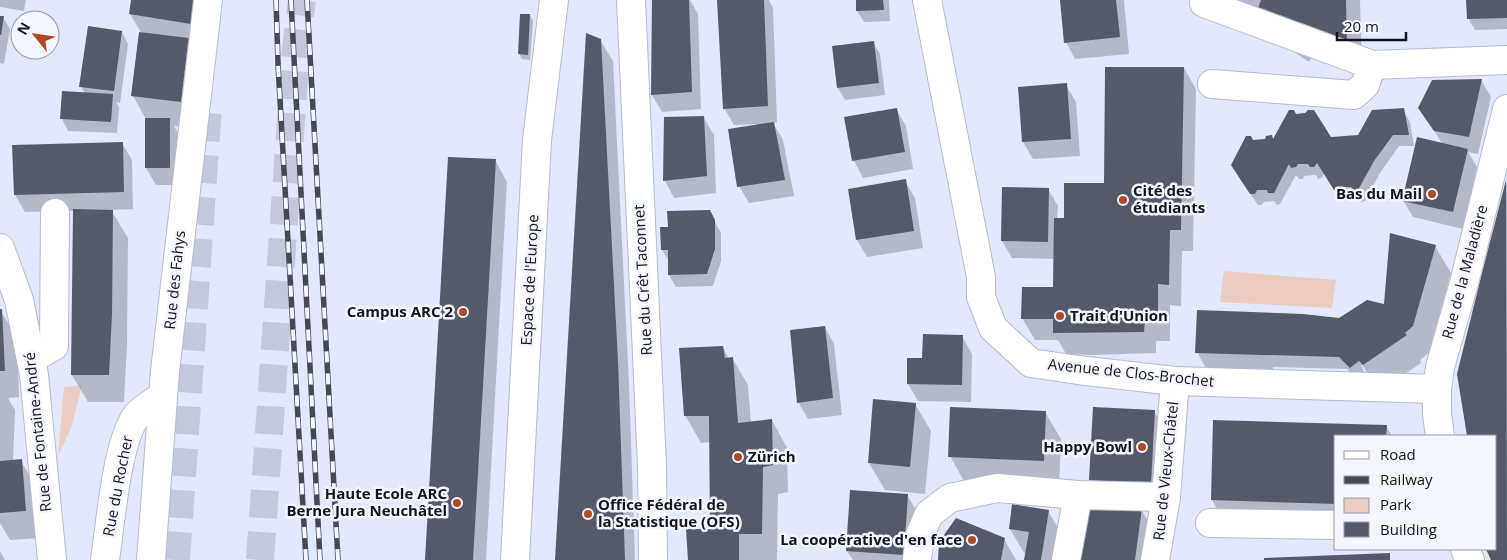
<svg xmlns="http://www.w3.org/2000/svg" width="1507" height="560" viewBox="0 0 1507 560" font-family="'Open Sans',sans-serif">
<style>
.green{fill:#eccbc0}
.shadow{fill:#0003}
.building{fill:#555a6b}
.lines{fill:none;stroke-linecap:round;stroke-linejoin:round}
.highway-tunnel{stroke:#c3c8db;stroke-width:28;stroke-dasharray:28 14;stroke-linecap:butt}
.minor-casing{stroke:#b5bbcf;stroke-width:30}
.major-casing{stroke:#b5bbcf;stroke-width:30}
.minor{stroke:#fff;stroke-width:28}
.major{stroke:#fff;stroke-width:28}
.rail-casing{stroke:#464954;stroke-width:5.5}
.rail{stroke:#f3f6fe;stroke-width:4;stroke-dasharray:11;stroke-linecap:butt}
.poi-dot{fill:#af4823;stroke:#f3f6fe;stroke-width:2}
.labels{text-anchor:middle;stroke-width:5;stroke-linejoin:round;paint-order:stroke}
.poi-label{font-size:15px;font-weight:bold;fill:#13151c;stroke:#f3f6fe;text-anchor:end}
.street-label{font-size:15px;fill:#13151c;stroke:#f3f6fe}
</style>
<rect width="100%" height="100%" fill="#e2e8fd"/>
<g class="green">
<path d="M1224 271 1336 280 1332 308 1220 302Z"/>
<path d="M82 385 71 428 58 456 64 387Z"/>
</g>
<g class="shadow">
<path d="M0 0H26L24 11 0 7Z"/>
<path d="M132 0H213L196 129 174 126 180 136 179 185H156L146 168V119L133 96 142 34 130 14Z"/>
<path d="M653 0H690L698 14 701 109 662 112 652 95Z"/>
<path d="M719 0H769L773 8 777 122 773 123 783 140 794 196 749 203 739 186 757 124 734 125 724 108Z"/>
<path d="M857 0H889L890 21 864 22 857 11Z"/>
<path d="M1062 0H1124L1129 54 1075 59 1066 42Z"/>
<path d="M1225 0H1360L1362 70 1315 48 1309 62 1274 38Z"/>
<path d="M1467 0H1507V29L1475 30 1468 18Z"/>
<path d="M530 15 533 21 530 60 522 59 519 54Z"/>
<path d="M0 17H3L10 29 4 64 0 63Z"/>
<path d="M122 32 128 44 120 103 116 102 119 107 117 133 68 131 62 119 63 93 85 94 81 86Z"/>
<path d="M600 40 613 61 629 383 635 560H556Z"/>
<path d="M873 42 880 54 885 95 845 100 838 88 833 47Z"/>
<path d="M1184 68 1196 89 1193 251H1182L1181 306 1170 305V341H1156V353L1092 355 1066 354 1058 340H1035L1022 318 1054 288 1055 259 1012 258 1002 241 1003 188 1048 189 1058 206 1057 219H1065L1105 184Z"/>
<path d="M1481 80 1491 97 1478 154 1468 152 1477 167 1463 229 1413 217 1403 200 1443 145 1419 107Z"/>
<path d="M1066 85 1076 102 1080 156 1033 159 1023 142 1020 88Z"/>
<path d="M896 109 906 126 913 169 863 178 854 161 846 118Z"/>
<path d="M1403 110 1410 122 1414 146H1399L1380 173 1365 201 1361 202 1359 198 1348 199 1346 201H1342L1325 173 1321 178 1318 179 1316 175 1304 176 1303 179H1299L1296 175 1280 204 1277 205 1274 201 1264 202 1261 205H1258L1239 177 1253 141H1274L1296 115 1330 139 1359 136Z"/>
<path d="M704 118 714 135 716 193 674 198 665 181V119Z"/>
<path d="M122 143 132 160 133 209 111 210 128 238 127 343 124 402H88L72 375 74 211 25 212 15 195Z"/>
<path d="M495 160 507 182 486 560H426Z"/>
<path d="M905 181 915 198 923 248 867 257 857 240Z"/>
<path d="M1507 182V560H1492L1487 549H1496V436H1468L1459 374 1483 274Z"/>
<path d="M709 211 721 233V261L713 286 676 287 669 275V261L662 250 669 228Z"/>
<path d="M1435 246 1451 273 1429 353 1420 360 1421 363 1380 391 1362 365 1361 366 1365 373 1358 379 1347 369 1273 367V382L1212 379 1197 352 1340 319 1385 305Z"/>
<path d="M0 310 17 337 19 397 8 398 15 410 13 461H21L37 488 41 538 10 540 0 523Z"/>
<path d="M825 327 834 344 842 415 808 419 798 402Z"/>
<path d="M962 336 972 354 971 402 918 401 908 384 924 360Z"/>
<path d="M723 347 729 359 732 358 748 385 751 423 772 420 787 448 788 492 778 494 777 560H690L712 530 710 442 701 443 685 415Z"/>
<path d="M915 404 931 431 925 494 885 490 869 463Z"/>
<path d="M1094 408 1154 411 1170 439 1166 510 1141 509 1157 537 1153 560H1081L1104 505 1090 480Z"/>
<path d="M1045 412 1061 439 1059 487 965 483 950 456Z"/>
<path d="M1214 421 1386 426 1392 436H1336V524L1224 521 1212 500Z"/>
<path d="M907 495 923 522 920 560H853L847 551Z"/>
<path d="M1048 511 1064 538 1060 560H1025L1026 556 1010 529Z"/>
<path d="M1004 539 1016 560H939Z"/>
<path d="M0 551 5 560H0Z"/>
</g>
<g class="building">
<path d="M131 0H195L191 24 129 14Z"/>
<path d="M652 0H689L692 92 651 95Z"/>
<path d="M717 0H764L768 106 723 109Z"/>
<path d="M856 0H883L884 10 856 11Z"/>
<path d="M1060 0H1116L1120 37 1064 43Z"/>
<path d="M1261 0H1346L1347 44 1336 41 1334 35 1299 22 1294 36 1257 11Z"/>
<path d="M1466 0H1507V18L1467 19Z"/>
<path d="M520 14H530L528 55 518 54Z"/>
<path d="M0 16H4L1 35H0Z"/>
<path d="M88 26 122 31 114 91 79 87Z"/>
<path d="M139 32 189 38 181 102 131 96Z"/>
<path d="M586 33 601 39 618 361 625 560H555Z"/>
<path d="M874 41 879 83 837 88 832 46Z"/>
<path d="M1105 67H1184L1181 230H1170L1169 285 1158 284V320H1145L1144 332 1053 333V319H1021L1022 287H1053L1054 218H1064V183H1104Z"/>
<path d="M1482 79 1469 137 1434 131 1418 108 1432 80Z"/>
<path d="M1067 83 1071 139 1022 142 1018 87Z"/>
<path d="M62 91 113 94 111 122 60 119Z"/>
<path d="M897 108 905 152 852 161 844 117Z"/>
<path d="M1404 108 1409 135H1393L1374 161 1358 190H1353L1351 187H1342L1339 190H1334L1317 163 1314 167H1310L1308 164H1298L1296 167 1291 168 1289 164 1274 193H1268L1267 190H1257L1255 194H1250L1231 165 1246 136H1251L1253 140 1265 139 1266 136 1272 135 1273 139 1289 110H1294L1296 114 1305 113 1308 110H1314L1331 137 1358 135 1372 110Z"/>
<path d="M704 116 707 176 663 181 664 117Z"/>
<rect x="145" y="118" width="25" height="50"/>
<path d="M774 122 785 180 737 187 728 129Z"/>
<path d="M1417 137 1468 149 1453 212 1402 201Z"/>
<path d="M123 142 124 192 14 195 12 145Z"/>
<path d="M448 157 496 159 473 560H425Z"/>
<path d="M906 179 914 231 856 240 848 189Z"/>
<path d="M1506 180 1507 560H1491L1486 549H1496V436H1467L1457 374 1482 273Z"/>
<path d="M1002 187 1049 188 1048 242 1001 241Z"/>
<path d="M73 209 113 210 112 314 109 375H71Z"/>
<path d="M710 210 715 220V249L707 274 668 275V250H661L660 227H668L667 211Z"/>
<path d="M1390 233 1436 245 1413 326 1405 333 1407 335 1363 365 1359 361 1350 368 1339 357 1195 353 1197 310 1303 314 1339 318 1367 300 1384 304Z"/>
<path d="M0 309H2L5 371H0Z"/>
<path d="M825 326 833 398 797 403 790 330Z"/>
<path d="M923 334 963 335 962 385 907 384V358H922Z"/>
<path d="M723 346 725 358 733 357 738 423 772 419 773 465 763 467 762 534H739V560H688L686 529H710L709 416H684L679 348Z"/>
<path d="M873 399 916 403 910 467 868 463Z"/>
<path d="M950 407 1046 411 1044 461 948 457Z"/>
<path d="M1093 407 1155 410 1151 484 1089 480Z"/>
<path d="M1213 420 1387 425 1386 436H1336V504L1211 500Z"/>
<path d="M22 459 26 511 0 513V461Z"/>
<path d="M850 490 908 494 904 555 846 551Z"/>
<path d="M1088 501 1142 508 1135 560H1080Z"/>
<path d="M1012 504 1049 510 1041 560H1024L1029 532 1009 529Z"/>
<path d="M956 518 1005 538 1001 560H938L939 542Z"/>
<path d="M1390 553V560H1264V558Z"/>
</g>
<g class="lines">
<g class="highway-tunnel">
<path d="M176 560 208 106"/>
<path d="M260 560 296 50 302 0"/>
</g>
<defs>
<g id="minor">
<path d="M631 0 652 466 653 560"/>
<path d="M927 0 981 277V297L993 328 1031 363 1078 370 1175 381 1437 389"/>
<path d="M1204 3 1372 65 1507 60"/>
<path d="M1212 84 1354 95 1365 85 1372 65"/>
<path d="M0 248 19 300 34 375 52 560"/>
<path d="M31 359 54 346 55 213"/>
<path d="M1440 436 1437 414V389L1440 367 1464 283 1507 109"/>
<path d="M1210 523 1336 525"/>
<path d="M1465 549 1470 560"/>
<path d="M515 560 537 140 554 0"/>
<path d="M917 560 920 535 929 514 950 498 997 488 1078 495 1166 497"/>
<path d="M1066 560 1078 495"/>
<path d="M1155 560 1166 497 1175 381"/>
</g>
<g id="major">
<path d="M105 560C110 527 117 437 138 414 145 407 154 402 163 396"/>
<path d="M151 560 165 371 208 0"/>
</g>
</defs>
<use href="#minor" class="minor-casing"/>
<use href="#major" class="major-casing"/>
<use href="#minor" class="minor"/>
<use href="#major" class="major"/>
<defs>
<g id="rail">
<path d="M276 0 278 64 306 560"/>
<path d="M291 0 320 560"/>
<path d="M307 0 338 560"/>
</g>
</defs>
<use href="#rail" class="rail-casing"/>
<use href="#rail" class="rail"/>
</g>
<g class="poi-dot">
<circle cx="1432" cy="194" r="5"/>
<circle cx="1123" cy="200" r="5"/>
<circle cx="463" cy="312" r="5"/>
<circle cx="1060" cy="316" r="5"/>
<circle cx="1142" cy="447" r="5"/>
<circle cx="738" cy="457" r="5"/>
<circle cx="457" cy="503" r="5"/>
<circle cx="588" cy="514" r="5"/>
<circle cx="972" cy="540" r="5"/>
</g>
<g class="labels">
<g class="poi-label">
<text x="1133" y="196" text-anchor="start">Cité des<tspan x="1133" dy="17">étudiants</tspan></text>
<text x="1422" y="199">Bas du Mail</text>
<text x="453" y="317">Campus ARC 2</text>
<text x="1070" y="321" text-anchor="start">Trait d'Union</text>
<text x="1132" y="452">Happy Bowl</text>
<text x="748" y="462" text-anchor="start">Zürich</text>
<text x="447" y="499">Haute Ecole ARC<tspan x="447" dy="17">Berne Jura Neuchâtel</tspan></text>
<text x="598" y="510" text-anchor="start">Office Fédéral de<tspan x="598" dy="17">la Statistique (OFS)</tspan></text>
<text x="962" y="545">La coopérative d'en face</text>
</g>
<g class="street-label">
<text transform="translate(1465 272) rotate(-75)" y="5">Rue de la Maladière</text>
<text transform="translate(175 280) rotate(-84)" y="5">Rue des Fahys</text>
<text transform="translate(530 280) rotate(-87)" y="5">Espace de l'Europe</text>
<text transform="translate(643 280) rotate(-93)" y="5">Rue du Crêt Taconnet</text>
<text transform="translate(1131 373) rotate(6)" y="5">Avenue de Clos-Brochet</text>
<text transform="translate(38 432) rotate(-96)" y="5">Rue de Fontaine-André</text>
<text transform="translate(1166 471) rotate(-84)" y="5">Rue de Vieux-Châtel</text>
<text transform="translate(118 486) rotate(-79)" y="5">Rue du Rocher</text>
</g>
</g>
<rect x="1334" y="435" width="162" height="115" fill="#f3f6fe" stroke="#999ca4"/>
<rect x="1344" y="451" width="25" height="8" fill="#ffffff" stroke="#999ca4"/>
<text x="1380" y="460" font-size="15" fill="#13151c">Road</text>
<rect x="1344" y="476" width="25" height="8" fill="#464954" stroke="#999ca4"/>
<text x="1380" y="485" font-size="15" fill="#13151c">Railway</text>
<rect x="1344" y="498" width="25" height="15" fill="#eccbc0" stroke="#999ca4"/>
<text x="1380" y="510" font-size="15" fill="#13151c">Park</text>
<rect x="1344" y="522" width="25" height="15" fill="#555a6b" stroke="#999ca4"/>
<text x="1380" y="535" font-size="15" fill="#13151c">Building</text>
<g transform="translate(35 35) rotate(300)"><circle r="24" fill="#f3f6fe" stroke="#999ca4"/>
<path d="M0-4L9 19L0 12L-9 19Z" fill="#af4823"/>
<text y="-8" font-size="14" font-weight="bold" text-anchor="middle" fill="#13151c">N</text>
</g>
<path d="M1337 32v8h69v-8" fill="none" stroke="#13151c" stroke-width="2.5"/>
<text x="1344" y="32" font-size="15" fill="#13151c" stroke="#f3f6fe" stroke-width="4" paint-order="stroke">20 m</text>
</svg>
